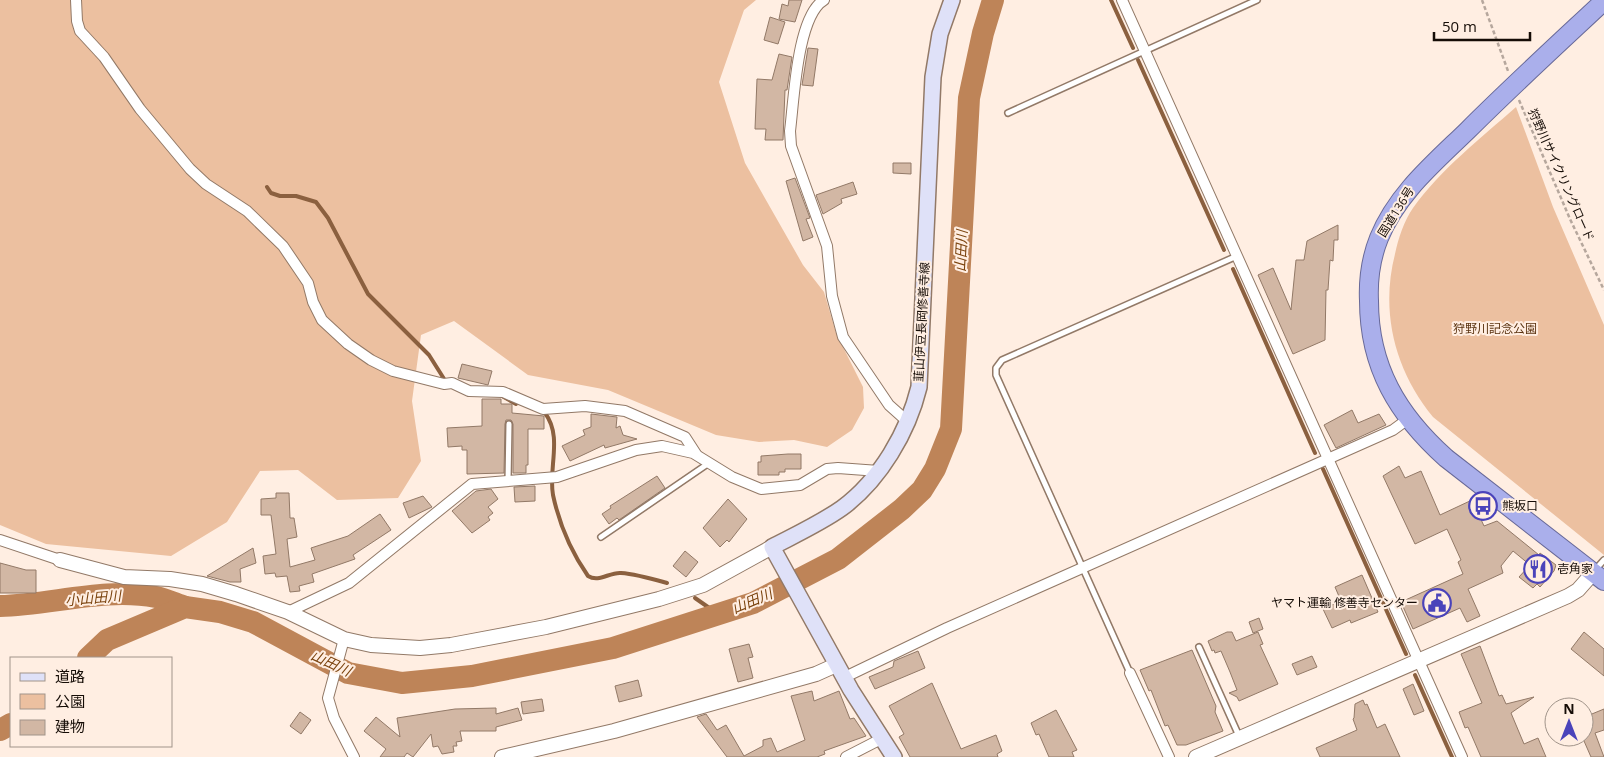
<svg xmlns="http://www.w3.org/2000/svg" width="1604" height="757" viewBox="0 0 1604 757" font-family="'Open Sans','Noto Sans JP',sans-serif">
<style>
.green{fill:#ecc0a0}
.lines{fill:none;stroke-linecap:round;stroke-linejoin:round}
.stream{stroke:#8b603f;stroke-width:4}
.river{stroke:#be8458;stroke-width:22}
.building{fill:#d2b7a4;stroke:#927967}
.service-casing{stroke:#927967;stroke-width:8}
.minor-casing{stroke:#927967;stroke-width:12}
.tertiary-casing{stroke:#927967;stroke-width:16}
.secondary-casing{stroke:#927967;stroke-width:18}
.trunk-casing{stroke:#686998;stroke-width:20}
.path{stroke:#b6a79d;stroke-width:2.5;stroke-dasharray:4 2.5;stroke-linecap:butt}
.service{stroke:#fff;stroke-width:5}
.minor{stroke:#fff;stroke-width:10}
.tertiary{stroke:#fff;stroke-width:14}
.secondary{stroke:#dfe1f8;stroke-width:15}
.trunk{stroke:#aaafeb;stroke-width:18}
.labels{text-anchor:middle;stroke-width:4;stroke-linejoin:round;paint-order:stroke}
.street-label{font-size:12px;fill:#150c06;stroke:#ffeee2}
.park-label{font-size:12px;fill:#5b3310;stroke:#ffeee2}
.poi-label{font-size:12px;fill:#150c06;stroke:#ffeee2;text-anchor:start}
.water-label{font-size:14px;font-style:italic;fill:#7b430e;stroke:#ffeee2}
</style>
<rect width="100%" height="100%" fill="#ffeee2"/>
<g class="green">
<path d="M0 0H756L744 10 719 82 745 163 803 265 824 292 836 333 863 387 864 408 852 430 827 447 794 440 759 442 716 435 608 390 528 375 454 321 421 335 412 401 421 461 398 498 337 500 298 470 260 471 227 522 171 556 46 544 0 525Z"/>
<path d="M1516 107 1553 207 1604 325V555L1433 417C1395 371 1380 312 1395 254 1398 239 1404 221 1413 208 1441 169 1480 139 1516 107Z"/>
</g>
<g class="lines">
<g class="stream">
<path d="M1111 0 1133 48"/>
<path d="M1138 60 1224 250"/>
<path d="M267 187 271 193 280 196H296L316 202 328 218 368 294 429 355 446 382"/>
<path d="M1233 269 1315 453"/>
<path d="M502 396 516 404"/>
<path d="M545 413C563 437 548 468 553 495 559 523 572 553 588 576 599 583 609 572 621 573 636 574 653 579 667 583"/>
<path d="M1323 469 1406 654"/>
<path d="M695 598 718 614"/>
<path d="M1415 675 1452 757"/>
</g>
<g class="river">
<path d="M0 606C51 605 105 587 156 597 166 599 176 604 185 607"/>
<path d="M88 658 107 640 185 607 220 612 253 622 348 673 402 683 472 676 613 648 753 603 838 559 902 509 922 490 935 469 951 429 969 98 983 33 993 0"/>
<path d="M0 730 11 724"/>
</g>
</g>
<g class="building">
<path d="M789 0H802L795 22 779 19 782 4 788 6Z"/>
<path d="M770 17 785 22 778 44 764 40Z"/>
<path d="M808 48 818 49 813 86 802 85Z"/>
<path d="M779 54 792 57 787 90H785L783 140H765L766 129H755L757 79 772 80Z"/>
<path d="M893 163H911V174L893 173Z"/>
<path d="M795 178 810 218 806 219 813 237 803 241 786 181Z"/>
<path d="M853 182 857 194 841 199 842 203 823 214 816 195Z"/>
<path d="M1338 225V240H1334L1333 261 1330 260 1328 290H1326L1325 340 1293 354 1258 275 1273 268 1291 310 1296 260H1304L1307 241Z"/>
<path d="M462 364 492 371 488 385 458 378Z"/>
<path d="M482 399H501V404H512V413L544 416V429H528V465H526V473H513V424L511 420H506L505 424 504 473 467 474V450H462V446L448 447 447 428 482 426Z"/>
<path d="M1352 410 1358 423 1379 414 1386 425 1336 448 1324 425Z"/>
<path d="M591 414 617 417 616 428 620 426 623 435 637 439 605 448 604 445 570 461 562 446 585 435 583 430 591 427Z"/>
<path d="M788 454H801V469H785V472H779V475H758V462H761V456Z"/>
<path d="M1399 466 1405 478 1421 471 1440 515 1472 500 1484 526 1497 521 1539 555 1540 553 1556 565 1554 571 1540 587 1537 584 1533 588 1519 577 1530 565 1513 551 1501 566 1503 573 1468 589 1480 616 1467 622 1460 608 1413 629 1401 602 1463 574 1458 562 1461 560 1447 529 1415 544 1383 476Z"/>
<path d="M657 476 665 488 619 520 617 518 609 524 602 514 611 508 610 506Z"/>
<path d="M535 486V501L515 502 514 487Z"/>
<path d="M491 489 498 499 488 507 493 513 488 517 490 520 472 533 452 511 476 491Z"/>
<path d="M276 493H289L290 518H294L297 537 287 539 290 567 315 560 311 548 348 536 380 514 391 530 353 555 355 559 312 574 314 582 299 586 300 591 290 592 287 576 276 577 275 573 265 574 263 556 276 554 271 515H261V499L276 498Z"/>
<path d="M423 496 432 507 409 518 403 503Z"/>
<path d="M728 499 747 519 729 542 727 540 720 547 703 528Z"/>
<path d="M253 548 256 563 240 569 241 582H230L207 576Z"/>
<path d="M685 551 698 562 686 577 673 566Z"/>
<path d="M0 563 26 570H36V593H0Z"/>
<path d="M1362 575 1378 612 1351 623 1350 620 1332 628 1323 609 1341 601 1335 587Z"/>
<path d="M1259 618 1263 629 1253 633 1249 622Z"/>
<path d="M1227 632H1232L1236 641 1258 632 1263 644 1260 645 1278 684 1239 701 1237 697 1229 693 1237 690 1230 672 1221 651 1215 653 1214 650 1212 651 1208 641Z"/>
<path d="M1584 632 1604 649V676L1571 649Z"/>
<path d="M749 644 753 657 748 658 753 678 738 682 729 649Z"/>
<path d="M1480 646 1499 696 1502 695 1506 704 1534 697 1511 713 1524 744 1538 738 1546 757H1481L1468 727 1465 728 1459 712 1482 703 1461 654Z"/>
<path d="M1192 650 1216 706 1215 712 1223 731 1186 745H1177L1168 725 1165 726 1151 690 1149 691 1140 670Z"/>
<path d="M918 651 925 668 875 689 869 677 893 667 894 661Z"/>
<path d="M1312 656 1317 667 1297 675 1292 664Z"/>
<path d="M638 680 642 696 619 702 615 686Z"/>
<path d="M932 683 961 749 996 735 1002 751 997 754 998 757H910L899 737 904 734 889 706Z"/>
<path d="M1413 684 1424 711 1414 715 1403 689Z"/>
<path d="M812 691 814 701 839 691 850 719 854 718 866 736 824 751 825 754 817 757H727L697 717 706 714 717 730 726 725 744 756 763 746V740L771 738 777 752 805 740 791 696Z"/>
<path d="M542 699 544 711 523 714 521 702Z"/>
<path d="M1363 700 1365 705 1367 704 1377 728 1385 724 1400 757H1320L1316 748 1357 730 1353 719 1354 718 1355 704Z"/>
<path d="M496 708V714L518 708 522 720 496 727V731H460L462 741 456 742 457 746H453L454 752 442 754 438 746 433 747 431 734 413 757 407 753 404 757H380L386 749 364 731 376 717 400 737 397 718 455 709Z"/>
<path d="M1584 709 1587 716 1604 709V730L1595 733 1604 757H1591L1584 741Z"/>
<path d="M1056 710 1077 750 1072 752 1074 757H1049L1039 734 1036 735 1031 723Z"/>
<path d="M300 712 311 720 301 734 290 726Z"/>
</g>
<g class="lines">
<defs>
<g id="service">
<path d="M1008 113 1257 0"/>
<path d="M508 481 509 424"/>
<path d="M601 537 709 463"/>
<path d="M1595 570 1604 560"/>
<path d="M1199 647 1239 736"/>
<path d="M1130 673 996 375V368L1002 360 1237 256"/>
</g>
<g id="minor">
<path d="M76 0 77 21 80 31 104 57 140 109 190 169 206 184 247 211 283 246 308 283 313 302 322 320 348 344 371 360 393 371 444 384 452 383 469 391 503 392 543 409 585 406 625 411 685 437 696 454"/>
<path d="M824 0C797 16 794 100 790 131L791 146 827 246 832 296 843 337 889 405 908 422"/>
<path d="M1122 0 1462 757"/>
<path d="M0 540 60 560"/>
<path d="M288 612 349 583 472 484 557 477 636 450 662 446 693 453 732 477 761 489 800 485 827 469 838 468 879 471"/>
<path d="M344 639 328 698 334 718 354 757"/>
<path d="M1130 673 1169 757"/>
<path d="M843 678 947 628 1393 430 1408 419"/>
<path d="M846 757 881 739"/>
</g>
<g id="tertiary">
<path d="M60 560 124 577 170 579 202 584 236 594 288 612 344 639 371 645 420 648 451 645 546 627 659 599 703 585 772 547"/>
<path d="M502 757 614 731 816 674 836 665"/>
<path d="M1196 757 1568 596 1578 590 1593 573"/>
</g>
<path id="secondary" d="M894 757 851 690 772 547C795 535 821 523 842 508 880 480 908 432 919 387L933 77 940 34 952 0"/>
<path id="trunk" d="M1604 1C1558 44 1511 87 1467 131 1433 164 1397 194 1379 238 1371 258 1368 280 1369 301 1369 367 1398 415 1446 458L1604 581"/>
</defs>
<use href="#service" class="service-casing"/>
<use href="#minor" class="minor-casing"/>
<use href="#tertiary" class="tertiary-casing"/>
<use href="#secondary" class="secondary-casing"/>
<use href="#trunk" class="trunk-casing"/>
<g class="path">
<path d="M1482 0 1508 71"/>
<path d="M1519 100 1570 219 1604 290"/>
</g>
<use href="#service" class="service"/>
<use href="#minor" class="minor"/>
<use href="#tertiary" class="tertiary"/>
<use href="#secondary" class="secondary"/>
<use href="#trunk" class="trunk"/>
</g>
<defs>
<symbol id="bus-ring" viewBox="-11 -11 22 22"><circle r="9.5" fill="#ffeee2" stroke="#4a43ba" stroke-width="1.5"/><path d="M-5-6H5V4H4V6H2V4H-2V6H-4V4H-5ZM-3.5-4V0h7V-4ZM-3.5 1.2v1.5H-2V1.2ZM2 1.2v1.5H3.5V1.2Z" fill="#4a43ba"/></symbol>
<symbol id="restaurant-ring" viewBox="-11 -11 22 22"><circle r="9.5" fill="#ffeee2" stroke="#4a43ba" stroke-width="1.5"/><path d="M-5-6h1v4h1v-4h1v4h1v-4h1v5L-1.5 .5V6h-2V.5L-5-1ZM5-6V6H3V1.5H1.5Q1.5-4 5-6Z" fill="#4a43ba"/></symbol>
<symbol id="civic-ring" viewBox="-11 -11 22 22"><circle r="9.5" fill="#ffeee2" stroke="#4a43ba" stroke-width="1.5"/><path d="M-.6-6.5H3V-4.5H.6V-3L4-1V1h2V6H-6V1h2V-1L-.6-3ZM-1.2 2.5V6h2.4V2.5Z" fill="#4a43ba"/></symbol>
</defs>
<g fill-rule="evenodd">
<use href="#bus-ring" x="1467" y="490" width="32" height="32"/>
<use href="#restaurant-ring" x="1522" y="553" width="32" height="32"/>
<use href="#civic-ring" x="1421" y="587" width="32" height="32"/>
</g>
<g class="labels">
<g class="street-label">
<text transform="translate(1561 175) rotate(66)" y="4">狩野川サイクリングロード</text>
<text transform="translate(1396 212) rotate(-58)" y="4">国道136号</text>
<text transform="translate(922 322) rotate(-87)" y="4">韮山伊豆長岡修善寺線</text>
</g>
<g class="park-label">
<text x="1495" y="333">狩野川記念公園</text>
</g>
<g class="poi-label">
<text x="1502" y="510">熊坂口</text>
<text x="1557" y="573">壱角家</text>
<text x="1418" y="607" text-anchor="end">ヤマト運輸 修善寺センター</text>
</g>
<g class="water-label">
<text transform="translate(961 251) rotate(-87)" y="5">山田川</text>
<text transform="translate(93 598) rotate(-5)" y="5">小山田川</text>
<text transform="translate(752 601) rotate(-23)" y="5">山田川</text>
<text transform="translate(331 663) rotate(25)" y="5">山田川</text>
</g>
</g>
<rect x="10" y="657" width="162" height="90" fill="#ffeee2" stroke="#a1948a"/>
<rect x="20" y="673" width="25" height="8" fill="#dfe1f8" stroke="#a1948a"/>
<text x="55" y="682" font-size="15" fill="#150c06">道路</text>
<rect x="20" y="694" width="25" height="15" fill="#ecc0a0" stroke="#a1948a"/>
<text x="55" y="707" font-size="15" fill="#150c06">公園</text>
<rect x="20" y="720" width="25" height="15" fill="#d2b7a4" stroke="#a1948a"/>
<text x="55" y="732" font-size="15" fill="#150c06">建物</text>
<g transform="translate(1569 722)"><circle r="24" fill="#ffeee2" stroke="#a1948a"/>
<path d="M0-4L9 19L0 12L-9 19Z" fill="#4a43ba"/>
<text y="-8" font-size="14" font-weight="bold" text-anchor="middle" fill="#150c06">N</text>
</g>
<path d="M1434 32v8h96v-8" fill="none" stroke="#150c06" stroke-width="2.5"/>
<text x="1442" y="32" font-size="15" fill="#150c06" stroke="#ffeee2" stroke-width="4" paint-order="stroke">50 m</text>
</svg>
